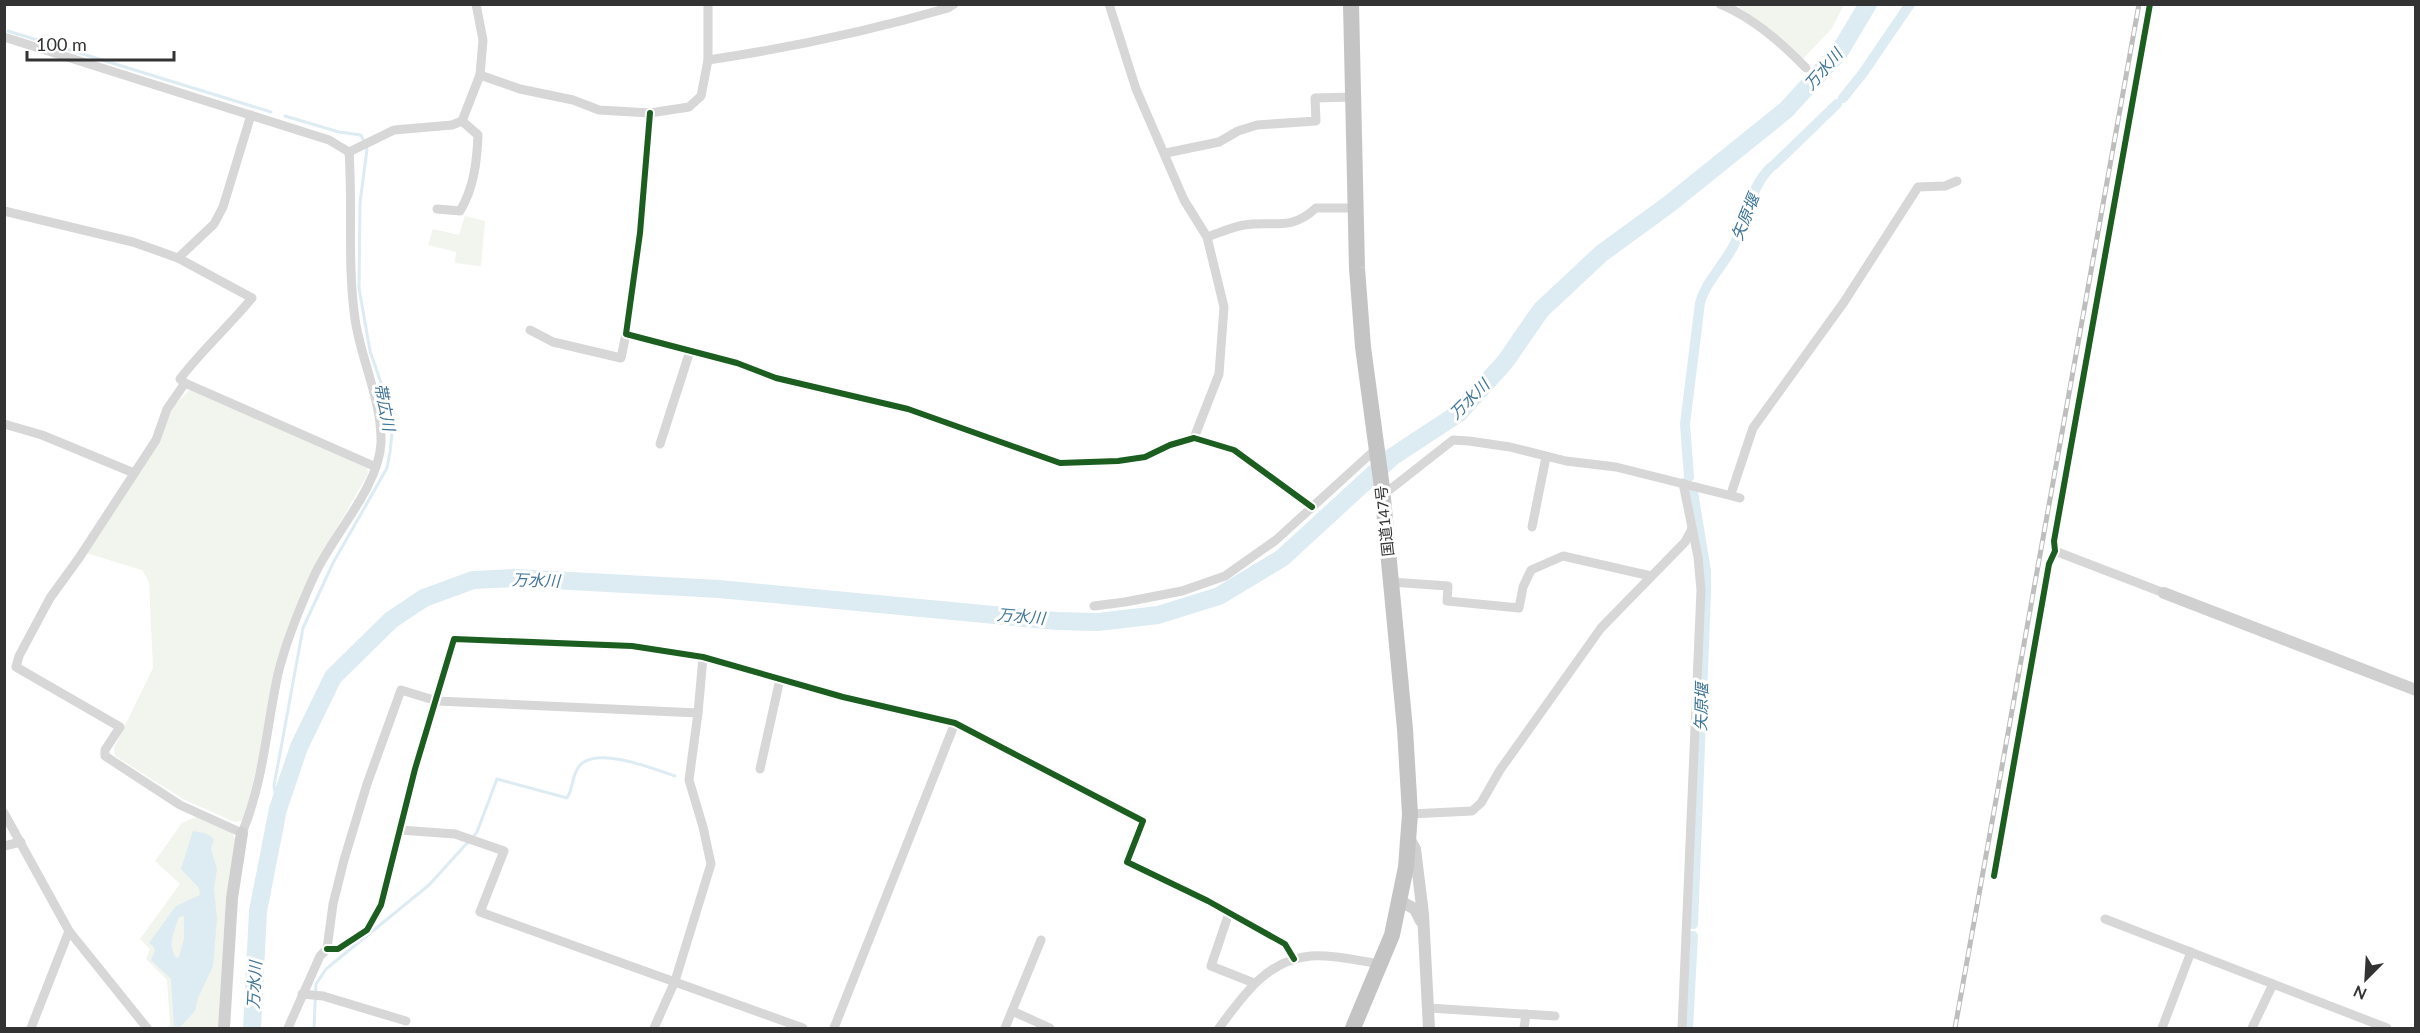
<svg xmlns="http://www.w3.org/2000/svg" width="2420" height="1033" viewBox="0 0 2420 1033" font-family="Lato,'Noto Sans JP',sans-serif">
<style>
.green{fill:#f1f5ed}
.water{fill:#ddebf3;fill-rule:evenodd}
.lines{fill:none;stroke-linecap:round;stroke-linejoin:round}
.stream{stroke:#ddebf3;stroke-width:3}
.canal{stroke:#ddebf3;stroke-width:10}
.river{stroke:#ddebf3;stroke-width:18}
.street{stroke:#d7d7d7;stroke-width:9}
.secondary{stroke:#d0d0d0;stroke-width:12}
.highway{stroke:#c4c4c4;stroke-width:16}
.rail-casing{stroke:#bebebe;stroke-width:5}
.rail{stroke:#fff;stroke-width:3;stroke-dasharray:9;stroke-linecap:butt}
.cycleway-casing{stroke:#fff;stroke-width:10}
.cycleway{stroke:#1b5e20;stroke-width:6}
.labels{text-anchor:middle;stroke-width:6;stroke-linejoin:round;paint-order:stroke}
.street-label{font-size:15px;fill:#333;stroke:#fff}
.water-label{font-size:16px;font-style:italic;fill:#3f7597;stroke:#fff}
</style>
<rect width="100%" height="100%" fill="#fff"/>
<g class="green">
<path d="M1741 4 1844 5 1832 28 1803 59 1739 7Z"/>
<path d="M465 216 485 221 481 266 455 263 456 252 428 245 433 229 459 235Z"/>
<path d="M191 389 367 467 368 474 311 573 293 615 244 820 235 822 185 800 115 756 114 748 153 668 149 582 142 570 86 553 159 442 173 406Z"/>
<path d="M196 817 232 833 236 840 226 897 218 1028H167L170 1025 167 980 146 959 150 949 140 939 180 884 155 861 182 823Z"/>
</g>
<path class="water" d="M193 831 205 833 214 839 211 849 217 869 214 889 217 919 213 966 198 998 195 1011 180 1027 174 1026 171 979 151 960 155 951 154 947 149 943 176 906 200 895 199 888 181 869ZM184 916V939L179 957 176 958C167 943 174 932 179 917Z"/>
<g class="lines">
<g class="stream">
<path d="M8 31 271 112"/>
<path d="M278 809 274 786 303 628 333 563 387 468 390 452 392 433 387 400 370 351 359 288 360 203 367 149 361 135 339 132 285 116"/>
<path d="M473 837 477 832 497 779 567 798C574 788 571 774 581 764 600 747 654 769 675 776"/>
<path d="M314 1028 316 984 326 969 429 885 468 842"/>
</g>
<g class="canal">
<path d="M1843 98 1863 73 1910 4"/>
<path d="M1774 165 1837 104"/>
<path d="M1689 477 1685 424 1700 303C1706 281 1725 264 1735 243 1748 217 1750 187 1771 167"/>
<path d="M1693 492 1706 571V593L1693 924"/>
<path d="M1688 1028 1693 936"/>
</g>
<path class="river" d="M252 1028 258 911 278 809 299 747 333 677 391 620 424 598 473 580 516 578 719 589 1057 621 1098 622 1158 615 1219 596 1282 558 1392 457 1459 413 1505 362 1541 310 1602 253 1668 205 1786 110 1840 51 1868 4"/>
<g class="street">
<path d="M1109 4 1136 89 1184 200 1207 237 1224 307 1219 374 1194 438"/>
<path d="M1720 4C1752 17 1783 44 1806 68"/>
<path d="M4 37 329 140 349 152"/>
<path d="M708 60C789 48 869 31 948 8L954 4"/>
<path d="M480 75 520 89 573 100 599 110 650 113 689 107 701 96 708 60V4"/>
<path d="M650 113 640 233 626 334 737 363 776 378 908 409 1060 463 1118 461 1145 457 1170 445 1194 438 1234 450 1312 507"/>
<path d="M349 152C353 208 347 263 355 319 361 360 382 401 381 443 379 487 332 536 314 576 300 607 286 641 278 674 266 729 264 780 242 833L180 805 105 756V750L120 727 16 667 19 656 50 598 79 558 156 440 167 409 185 383 376 467"/>
<path d="M349 152 394 130 452 125 462 121 480 75 483 40 476 4"/>
<path d="M1166 153 1219 142 1238 131 1257 125 1316 121 1315 98 1352 97"/>
<path d="M437 209 460 211C474 188 477 161 478 135L462 121"/>
<path d="M4 211 133 242 178 258 252 298C229 326 202 350 180 379L185 383"/>
<path d="M1207 237C1219 233 1232 227 1244 225 1274 220 1290 232 1316 208H1354"/>
<path d="M178 258 214 224 223 207 251 115"/>
<path d="M530 330 553 342 621 358 626 334"/>
<path d="M4 424 42 435 134 473"/>
<path d="M660 444 690 351"/>
<path d="M1731 494 1753 428 1844 302 1918 187 1945 186 1957 181"/>
<path d="M1383 495 1453 440 1469 441 1510 447 1566 461 1616 467 1740 498"/>
<path d="M1532 527 1546 457"/>
<path d="M2055 551 2164 593"/>
<path d="M1391 582 1448 586 1447 601 1519 608 1523 587 1531 570 1563 556 1651 576"/>
<path d="M1094 606 1125 602 1182 591 1225 576 1276 540 1377 448"/>
<path d="M760 769 780 679"/>
<path d="M4 813 69 931 147 1028"/>
<path d="M1410 814 1472 811 1481 803 1500 770 1601 628 1685 542 1692 529"/>
<path d="M400 830 455 834 504 851 480 912 803 1028"/>
<path d="M4 846 21 842"/>
<path d="M1994 876 2049 564 2055 551 2054 541 2150 4"/>
<path d="M1229 913 1211 966 1254 983"/>
<path d="M2105 919 2387 1028"/>
<path d="M327 949H338L367 930 381 905 415 769 454 639 632 646 703 657 843 697 955 723 1143 821 1127 862 1208 901 1285 944 1294 959"/>
<path d="M302 994 323 996 406 1021"/>
<path d="M1429 1008 1555 1016"/>
<path d="M1012 1011 1050 1028"/>
<path d="M31 1028 69 931"/>
<path d="M288 1028 320 956 327 949 333 904 344 860 367 784 401 690 437 701 698 713"/>
<path d="M654 1028 675 981 711 864 703 827 689 780 698 713 703 657"/>
<path d="M834 1028 955 723"/>
<path d="M1005 1028 1041 940"/>
<path d="M1219 1028C1243 996 1266 960 1311 956 1331 954 1360 961 1381 964"/>
<path d="M1524 1028 1526 1014"/>
<path d="M1682 1028 1701 590 1698 557 1683 483"/>
<path d="M2162 1028 2191 952"/>
<path d="M2252 1028 2273 984"/>
</g>
<g class="secondary">
<path d="M2164 593 2416 690"/>
<path d="M1410 840 1415 849 1423 914 1429 1028"/>
<path d="M1400 901 1415 909 1421 921"/>
<path d="M224 1028 232 898 242 833"/>
</g>
<path class="highway" d="M1351 4 1357 268 1363 347 1382 488 1405 729 1410 814 1406 867 1392 935 1353 1028"/>
<defs>
<path id="rail" d="M1955 1028 2139 4"/>
</defs>
<use href="#rail" class="rail-casing"/>
<use href="#rail" class="rail"/>
<defs>
<g id="cycleway">
<path d="M650 113 640 233 626 334 737 363 776 378 908 409 1060 463 1118 461 1145 457 1170 445 1194 438 1234 450 1312 507"/>
<path d="M1994 876 2049 564 2055 551 2054 541 2150 4"/>
<path d="M327 949H338L367 930 381 905 415 769 454 639 632 646 703 657 843 697 955 723 1143 821 1127 862 1208 901 1285 944 1294 959"/>
</g>
</defs>
<use href="#cycleway" class="cycleway-casing"/>
<use href="#cycleway" class="cycleway"/>
</g>
<g class="labels">
<g class="street-label">
<text transform="translate(1385 521) rotate(-96)" y="5">国道147号</text>
</g>
<g class="water-label">
<text transform="translate(1823 69) rotate(-49)" y="6">万水川</text>
<text transform="translate(1745 217) rotate(-68)" y="6">矢原堰</text>
<text transform="translate(1469 399) rotate(-45)" y="6">万水川</text>
<text transform="translate(385 407) rotate(79)" y="6">帯広川</text>
<text transform="translate(536 580) rotate(2)" y="6">万水川</text>
<text transform="translate(1021 616) rotate(5)" y="6">万水川</text>
<text transform="translate(1701 707) rotate(-88)" y="6">矢原堰</text>
<text transform="translate(254 985) rotate(-87)" y="6">万水川</text>
</g>
</g>
<rect width="2420" height="1033" fill="none" stroke="#333333" stroke-width="12"/>
<g transform="translate(2366 979) rotate(204)" stroke="#ffffff" stroke-width="4.5" paint-order="stroke">
<path d="M0-4.5L10 22L0 15L-10 22Z" fill="#333333"/>
<text y="-9" font-size="16" font-weight="bold" text-anchor="middle" fill="#333333">N</text>
</g>
<path d="M27 51v9h147v-9" fill="none" stroke="#333333" stroke-width="3"/>
<text x="36" y="51" font-size="18" fill="#333333" stroke="#ffffff" stroke-width="4.5" paint-order="stroke">100 m</text>
</svg>
